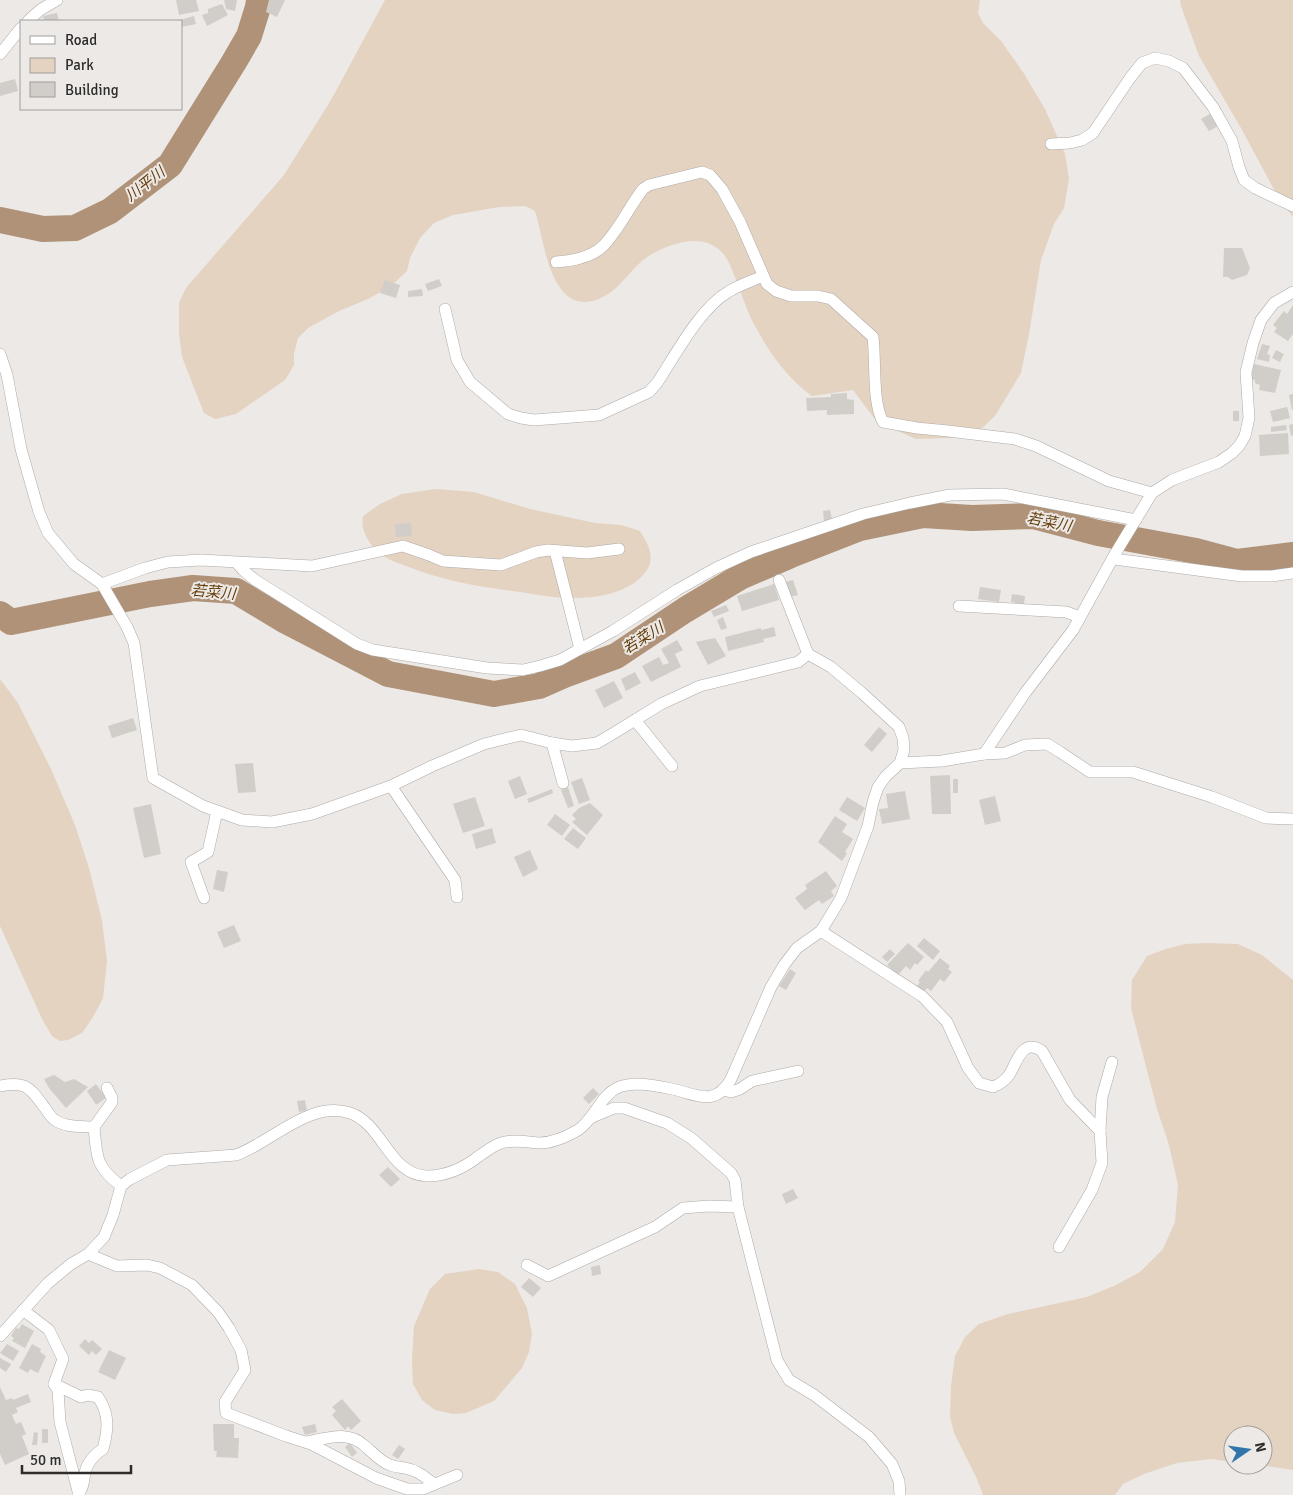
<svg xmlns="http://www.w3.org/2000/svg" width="1293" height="1495" viewBox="0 0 1293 1495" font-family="Signika,'Noto Sans JP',sans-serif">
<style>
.green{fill:#e5d3c1}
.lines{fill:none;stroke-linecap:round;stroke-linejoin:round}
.river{stroke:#af9277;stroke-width:26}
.building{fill:#d1ceca}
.minor-casing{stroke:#aeaaa7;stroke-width:12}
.minor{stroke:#fff;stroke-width:11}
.labels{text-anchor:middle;stroke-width:4;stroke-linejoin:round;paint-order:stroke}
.water-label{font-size:15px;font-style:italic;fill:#643d0b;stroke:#ece9e6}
</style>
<rect width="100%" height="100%" fill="#ece9e6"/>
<g class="green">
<path d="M385 0H980L978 13 983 23 1001 41 1023 72 1045 109 1065 154 1069 179 1064 208 1054 224 1041 260 1029 334 1021 373 995 416 981 429 951 438 916 439 877 422 853 390 812 396C787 378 769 352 755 326 745 308 740 288 732 270 730 265 728 260 725 256 723 252 715 246 710 244 690 235 659 248 643 260 631 270 623 283 611 292 590 307 570 306 557 283 545 263 542 234 535 211L525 206 499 207 453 215 434 223 420 238 410 258 407 271 391 286 368 299 339 311 308 328 298 338 294 354V365L285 380 236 414 215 419 204 413 182 357 179 334V303L186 288 284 175 331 100Z"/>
<path d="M1180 0H1293V217L1278 197 1241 128 1199 56 1181 6Z"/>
<path d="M436 489 474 492 530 509 595 523 621 525 640 531C652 550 657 564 638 580 621 594 595 598 573 598 556 598 538 595 520 592 481 587 443 581 406 566 399 563 391 561 385 557 375 551 365 539 363 527 362 524 363 520 363 516L380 504 402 494Z"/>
<path d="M0 679 18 703 51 769 75 825 89 868 102 920 107 961 103 998 93 1017 82 1033 68 1040 60 1041 52 1036 43 1021 0 926Z"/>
<path d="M1207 943 1238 944 1262 955 1293 980V1470L1260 1465H1263V1435H1233V1462L1211 1459 1177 1463 1144 1474 1123 1484 1115 1495H983L977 1479 954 1433 950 1416 951 1386 955 1356 965 1337 979 1324 1008 1314 1087 1297 1116 1285 1140 1272 1163 1249 1175 1222 1178 1185 1169 1145 1157 1109 1131 1008 1132 980 1147 956 1166 949 1185 944Z"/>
<path d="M479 1269 498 1272 515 1284 527 1308 532 1334 529 1352 522 1368 494 1401 466 1413 453 1414 435 1410 422 1400 413 1384 412 1361 414 1326 430 1289 445 1274Z"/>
</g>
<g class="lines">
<g class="river">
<path d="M0 220 43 229 75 228 110 211 170 165 234 62 249 36 258 7 259 0"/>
<path d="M0 614 11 622 150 594 193 588 236 591 286 621 388 674 494 694 539 686 564 675 616 656 685 610 740 577 791 555 860 528 923 515 972 518 1033 516 1098 533 1196 551 1237 562 1293 555"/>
</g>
</g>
<g class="building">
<path d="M176 0H196L199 11 179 15Z"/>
<path d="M224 0H237L235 11 226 9Z"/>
<path d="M269 0H285L277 17 266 12Z"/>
<path d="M222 4 228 15 207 26 202 15 208 13V9Z"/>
<path d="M57 13 59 21H44L43 16Z"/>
<path d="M194 16 196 24 181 27V21H177Z"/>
<path d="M15 79 18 91 0 96V83Z"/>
<path d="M1210 114 1218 126 1209 131 1201 119Z"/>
<path d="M1224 248H1242L1250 268 1247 275 1232 280 1228 277H1223Z"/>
<path d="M439 279 442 286 428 291 425 284Z"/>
<path d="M385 280 400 285 396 298 380 293Z"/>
<path d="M422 289 423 296 408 297V291Z"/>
<path d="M1293 305V334L1288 341 1274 332 1277 328 1273 325 1284 311 1287 314Z"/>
<path d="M1262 344 1270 346 1267 354 1270 355 1269 362 1257 359Z"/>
<path d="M1276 350 1284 354 1280 362 1272 358Z"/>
<path d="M1254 364 1281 370 1275 393 1259 390 1260 385 1255 383V380L1251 379Z"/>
<path d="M847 393V399L854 400V414L827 415V410L807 411 806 398 831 397V394Z"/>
<path d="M1293 394V410H1292L1289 395Z"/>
<path d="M1287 407 1290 418 1273 422 1270 411Z"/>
<rect x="1233" y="411" width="6" height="10"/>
<path d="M1293 424V435L1291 436 1289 425Z"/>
<path d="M1286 425 1287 430 1271 432V427Z"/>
<path d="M1288 433 1289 454 1260 456 1259 435Z"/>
<path d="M830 510 832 520 824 521 823 511Z"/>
<path d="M411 523 412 536 396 537 395 524Z"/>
<path d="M793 580 798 595 789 597 785 582Z"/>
<path d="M774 584 779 600 742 611 737 596Z"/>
<path d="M980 587 1001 590 999 602 978 599Z"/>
<path d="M1012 594 1025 596 1024 604 1011 602Z"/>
<path d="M726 605 729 611 714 617 711 611Z"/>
<path d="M723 617 727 628 721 630 717 620Z"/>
<path d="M774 627 776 636 763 639 764 642 728 651 725 637 761 628V630Z"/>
<path d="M715 638 726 656 708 665 696 642Z"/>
<path d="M677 640 683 650 675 654 681 667 651 682 642 666 659 657 663 665 669 663 661 649Z"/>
<path d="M635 672 641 683 626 691 621 679Z"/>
<path d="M614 681 623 698 604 708 595 690Z"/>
<path d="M133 718 137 730 112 738 108 726Z"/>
<path d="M879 727 887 734 872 752 864 745Z"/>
<path d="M253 763 256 792 238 793 235 764Z"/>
<path d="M950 775 951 814H932L930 776Z"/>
<path d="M520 776 527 794 515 799 508 781Z"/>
<path d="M582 778 590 800 579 804 571 782Z"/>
<rect x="953" y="779" width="5" height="14"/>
<path d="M568 787 574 806 568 808 561 790Z"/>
<path d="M552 789 553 793 529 803 527 799Z"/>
<path d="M905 791 910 819 882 824 879 809 888 808 886 794Z"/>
<path d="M995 796 1001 821 985 825 979 800Z"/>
<path d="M475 797 485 826 463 833 453 804Z"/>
<path d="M847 797 865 808 857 821 839 810Z"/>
<path d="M590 803 603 815 587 835 572 822 576 819 572 815 579 808Z"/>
<path d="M151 804 161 854 144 858 133 808Z"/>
<path d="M555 814 570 825 562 836 547 825Z"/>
<path d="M835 816 847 824 842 832 853 839 845 852 847 853 842 861 818 842Z"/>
<path d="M492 828 496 843 476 849 472 834Z"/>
<path d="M573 828 586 838 578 849 564 839Z"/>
<path d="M530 850 538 869 523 877 514 857Z"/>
<path d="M217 870 228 872 224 892 213 889Z"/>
<path d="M826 871 837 886 831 891 834 896 822 904 819 900 805 910 795 898 807 889 805 885Z"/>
<path d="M234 925 241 941 224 948 217 932Z"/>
<path d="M924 938 940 951 933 960 917 946Z"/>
<path d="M908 943 924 957 917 965 915 963 910 970 906 966 898 975 887 965Z"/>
<path d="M890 949 895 954 887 962 882 957Z"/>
<path d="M940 958 950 966 948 969 952 972 944 982 940 979 931 991 927 988 924 992 917 986 920 982 918 981 926 970 928 972Z"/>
<path d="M790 969 796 973 786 990 779 986Z"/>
<path d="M54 1075 65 1082 74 1079 88 1087 66 1108 49 1088 44 1079Z"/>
<path d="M96 1084 106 1098 96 1105 87 1091Z"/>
<path d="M593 1088 599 1094 589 1104 583 1098Z"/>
<path d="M305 1100 307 1111 299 1112 297 1101Z"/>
<path d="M388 1167 400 1179 391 1187 379 1175Z"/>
<path d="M793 1189 798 1198 786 1204 782 1194Z"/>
<path d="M600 1265 601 1274 592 1276 591 1267Z"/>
<path d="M529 1278 541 1288 533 1297 521 1287Z"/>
<path d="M22 1324 34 1331 25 1348 12 1341 14 1338 11 1336 16 1328 19 1329Z"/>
<path d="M85 1339 89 1343 92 1340 102 1349 96 1355 92 1351 89 1355 79 1346Z"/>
<path d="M7 1344 19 1351 13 1361 0 1353Z"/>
<path d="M32 1344 41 1349 40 1352 46 1356 38 1373 30 1369 28 1373 19 1368Z"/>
<path d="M109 1350 126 1358 115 1380 98 1372Z"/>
<path d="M0 1358 11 1364 6 1372 0 1368Z"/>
<path d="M0 1387 6 1400 12 1398 13 1400 28 1394 31 1402 16 1408 18 1412 12 1415 16 1424 21 1422 26 1434 22 1436 29 1454 5 1465 0 1454Z"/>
<path d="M342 1399 361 1421 351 1430 348 1426 345 1430 332 1415 336 1411 332 1407Z"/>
<path d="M213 1424H234V1438H239L238 1458 216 1457 217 1451H214Z"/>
<path d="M315 1424 317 1432 305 1435 302 1427Z"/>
<rect x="42" y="1429" width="6" height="14"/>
<path d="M34 1432 38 1433 37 1445H32Z"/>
<path d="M350 1443 357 1453 352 1457 345 1447Z"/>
<path d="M399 1445 405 1449 398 1459 392 1455Z"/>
</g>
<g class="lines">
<defs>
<g id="minor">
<path d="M28 21 40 10 57 0"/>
<path d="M0 54 21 28"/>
<path d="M1051 144 1070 143 1082 140 1093 133 1130 78 1142 63 1155 58 1169 61 1183 68 1213 107 1232 141 1239 167 1244 180 1255 188 1293 206"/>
<path d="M556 262C571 261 592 257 603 246 619 230 629 207 643 189L649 185 702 172 710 175 722 189 740 222 767 284 776 291 791 296H818L831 299 873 337C876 360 872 403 883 422L917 428 948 431 1015 439 1036 446 1109 481 1152 493"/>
<path d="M445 309 457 360 470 382 508 414 521 418 534 420 599 415 649 392 657 383C675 356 700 308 728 292 739 285 752 281 763 276"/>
<path d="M0 354 7 375 21 449 39 512 48 533 74 564 102 584 127 627 134 643 153 778 203 806 242 820 272 822 312 814 391 786 432 766 484 744 504 739 521 735 552 743 572 746 597 743 614 733 661 704 700 686 798 662 808 654 831 667 862 693 899 727 903 738 904 750 900 763 886 776 878 787 873 802 868 826 841 898 821 931 797 948 784 965 771 987 731 1079C715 1108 696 1094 672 1089 659 1086 647 1084 634 1084 629 1085 624 1085 619 1087 600 1095 595 1119 578 1130 566 1137 553 1143 539 1143 527 1142 514 1139 501 1143 492 1146 487 1151 479 1156 464 1168 446 1176 427 1176 389 1175 383 1124 350 1113 309 1100 272 1142 236 1155L167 1160 130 1179 121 1186 113 1215 104 1237 88 1254 71 1264 48 1283 0 1336"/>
<path d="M555 551 580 649"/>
<path d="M1114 559 1242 576H1272L1293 573"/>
<path d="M237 563 243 570 255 580 357 644 373 650 487 668 523 670 540 666 560 660 580 649 613 631 677 590 716 568 751 552 863 514 910 503 950 495 1003 494 1136 520"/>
<path d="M779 580 808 654"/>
<path d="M102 584 145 568 168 562 201 560 312 566 403 546 429 555 443 561 501 565 536 552 548 550 587 553 619 549"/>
<path d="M959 606 1066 612 1080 617"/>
<path d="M635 720 672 766"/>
<path d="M552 743 563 783"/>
<path d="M984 754 1025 693 1073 630 1115 554 1152 493 1172 480 1219 462 1232 453 1239 446 1245 436 1249 418 1246 372 1253 343 1261 320 1274 303 1293 292"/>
<path d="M900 763 942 761 984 754 1005 753 1025 745 1047 744 1060 752 1090 772H1133L1212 797 1266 818 1293 819"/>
<path d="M391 786 455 880 457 897"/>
<path d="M204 898 191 862 208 852 217 811"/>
<path d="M821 931 922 996 947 1022 968 1068 979 1083 993 1087C1000 1084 1005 1081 1009 1075 1017 1063 1022 1037 1042 1051L1070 1100 1100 1131"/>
<path d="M0 1086C27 1081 30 1088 45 1108 48 1112 51 1118 55 1120 66 1128 81 1126 94 1127 97 1157 95 1166 121 1186"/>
<path d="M723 1090 731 1092 740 1089 752 1081 798 1071"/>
<path d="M590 1118 614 1108H624L667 1123 691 1138 731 1173 735 1180 738 1207 777 1360 789 1380 814 1395 869 1437 892 1464 899 1481 900 1495"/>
<path d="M94 1127 112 1102V1098L107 1088"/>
<path d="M1059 1247 1092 1190 1102 1163 1100 1131 1102 1097 1112 1062"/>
<path d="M88 1254 117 1266 147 1265 160 1268 192 1285 218 1312 229 1328 241 1350 245 1370 225 1402 226 1413 286 1436 311 1444 376 1478 407 1489H423L457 1475"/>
<path d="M527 1265 548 1276 655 1227 683 1208 709 1206 738 1207"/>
<path d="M23 1310 49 1330 63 1359 54 1384 58 1390 60 1422 79 1495"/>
<path d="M54 1384 81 1397 88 1395 98 1397C110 1414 108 1431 103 1449 92 1456 85 1466 84 1479 82 1487 84 1487 78 1494"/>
<path d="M307 1442C328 1438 348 1430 365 1446 373 1453 380 1461 390 1465 394 1467 400 1467 405 1468 417 1470 425 1477 434 1484"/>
</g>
</defs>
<use href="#minor" class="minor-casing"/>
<use href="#minor" class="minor"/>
</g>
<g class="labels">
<g class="water-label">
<text transform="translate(145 184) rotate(-38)" y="5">川平川</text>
<text transform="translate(1049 522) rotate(11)" y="5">若菜川</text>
<text transform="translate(213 592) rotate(5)" y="5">若菜川</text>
<text transform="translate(643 638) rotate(-32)" y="5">若菜川</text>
</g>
</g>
<rect x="20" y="20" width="162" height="90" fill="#ece9e6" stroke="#a09d9b"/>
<rect x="30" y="36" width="25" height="8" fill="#ffffff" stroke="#a09d9b"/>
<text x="65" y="45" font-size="15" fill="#2d2c2b">Road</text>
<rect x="30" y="58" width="25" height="15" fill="#e5d3c1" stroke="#a09d9b"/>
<text x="65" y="70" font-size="15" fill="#2d2c2b">Park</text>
<rect x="30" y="82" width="25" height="15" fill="#d1ceca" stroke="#a09d9b"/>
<text x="65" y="95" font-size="15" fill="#2d2c2b">Building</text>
<g transform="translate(1248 1450) rotate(77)"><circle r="24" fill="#ece9e6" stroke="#a09d9b"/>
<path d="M0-4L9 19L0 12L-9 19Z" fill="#3275ab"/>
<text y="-8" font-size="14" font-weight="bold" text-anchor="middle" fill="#2d2c2b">N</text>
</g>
<path d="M22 1465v8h109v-8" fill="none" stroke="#2d2c2b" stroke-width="2.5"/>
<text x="30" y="1465" font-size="15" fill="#2d2c2b" stroke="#ece9e6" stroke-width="4" paint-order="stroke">50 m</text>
</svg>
